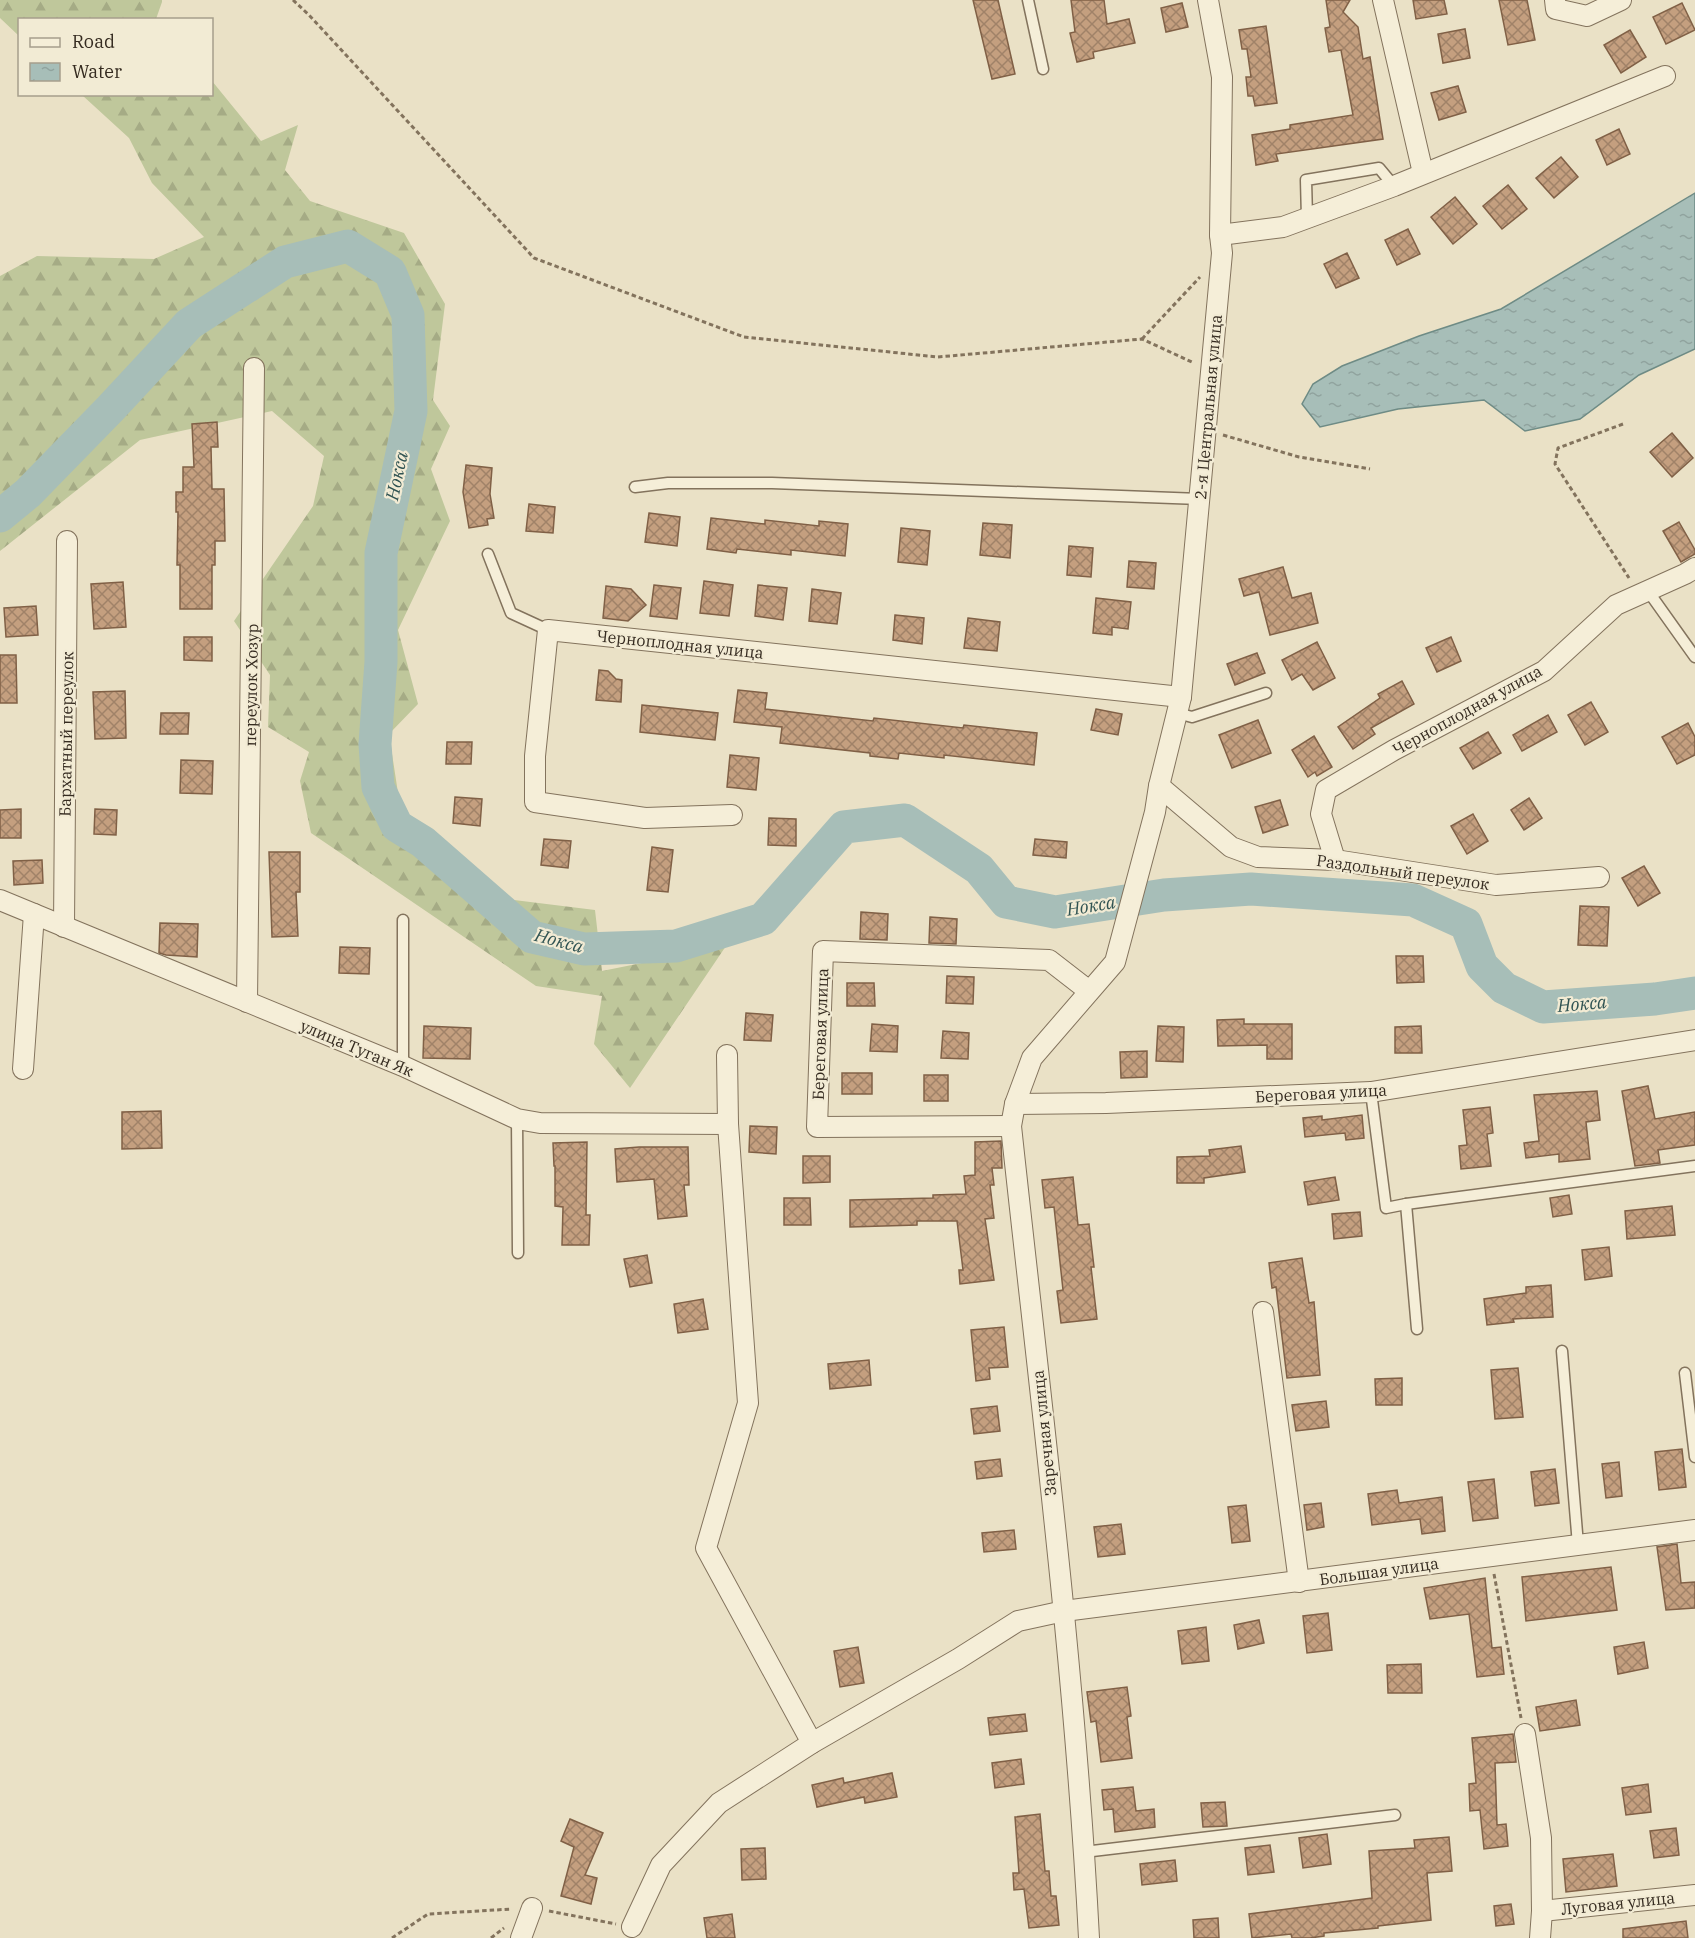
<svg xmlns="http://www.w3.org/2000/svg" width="1695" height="1938" viewBox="0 0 1695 1938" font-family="'IBM Plex Serif',serif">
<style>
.forest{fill:url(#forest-firs)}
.water{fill:url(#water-ripples);stroke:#6e8b85;stroke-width:1.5}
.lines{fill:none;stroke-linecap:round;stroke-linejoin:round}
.river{stroke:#a7beb8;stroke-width:33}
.building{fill:url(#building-cross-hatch);stroke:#806046;stroke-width:1.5}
.lane-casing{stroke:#83735d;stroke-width:13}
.street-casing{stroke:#83735d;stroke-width:22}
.path{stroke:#83735d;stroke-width:3;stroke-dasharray:4.5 3;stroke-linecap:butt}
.lane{stroke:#f5eed8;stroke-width:10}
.street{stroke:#f5eed8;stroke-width:20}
.labels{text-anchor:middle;stroke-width:4.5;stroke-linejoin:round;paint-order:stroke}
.street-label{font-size:16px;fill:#352b20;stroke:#f2ebd4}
.water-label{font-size:18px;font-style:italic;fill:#305352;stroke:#f2ebd4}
</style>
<defs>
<pattern id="forest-firs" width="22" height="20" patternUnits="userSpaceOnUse" patternTransform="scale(1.5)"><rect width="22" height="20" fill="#bfc79b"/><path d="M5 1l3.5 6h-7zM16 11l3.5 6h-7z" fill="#a5ab85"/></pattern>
<pattern id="water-ripples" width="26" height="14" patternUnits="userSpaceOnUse" patternTransform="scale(1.5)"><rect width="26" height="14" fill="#a7beb8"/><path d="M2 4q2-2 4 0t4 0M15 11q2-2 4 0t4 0" fill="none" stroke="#90a39e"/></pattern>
<pattern id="building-cross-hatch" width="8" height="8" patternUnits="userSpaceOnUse" patternTransform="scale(1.5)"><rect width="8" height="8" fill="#c49f7f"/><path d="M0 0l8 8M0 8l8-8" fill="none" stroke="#a08268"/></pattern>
</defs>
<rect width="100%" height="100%" fill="#eae1c6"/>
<g class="forest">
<path d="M0 0H162V2L156 19 20 20 19 36 0 18Z"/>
<path d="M212 81 261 141 298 125 285 170 310 201 404 233 445 304 433 400 450 426 431 469 450 521 398 630 418 704 389 734 400 806 499 898 595 910 602 971 726 946 630 1088 594 1044 602 996 536 986 311 833 300 781 309 752 268 727 270 675 234 621 313 506 324 456 272 411 140 440 0 551V276L37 256 154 259 204 237 152 183 129 138 82 95 212 94Z"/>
</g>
<path class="water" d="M1695 193V349L1639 375 1580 419 1525 431 1484 400 1398 409 1320 427 1302 404 1313 384 1342 366 1419 336 1501 309Z"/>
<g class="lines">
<path class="river" d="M0 516 28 493 110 409 189 324 285 262 348 246 390 272 408 315 411 411 381 553V662L375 744 378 787 397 826 423 842 532 937 584 949 676 946 763 919 844 827 905 820 979 869 1006 902 1055 912 1164 895 1251 889 1413 900 1466 924 1482 966 1504 988 1543 1007 1655 999 1695 993"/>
</g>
<g class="building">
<path d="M973 0H998L1015 74 992 79Z"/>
<path d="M1071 0H1104L1107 24 1129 19 1135 43 1093 52 1094 58 1077 62 1070 33 1075 32Z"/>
<path d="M1326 0H1350L1343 12 1358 27 1363 59 1370 57 1383 139 1276 154 1278 161 1256 165 1252 135 1290 129V125L1353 115 1341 50 1329 52 1325 28 1330 27Z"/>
<path d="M1413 0H1444L1447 14 1416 19Z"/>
<path d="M1499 0H1527L1535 40 1508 45Z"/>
<path d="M1182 3 1188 27 1166 32 1161 8Z"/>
<path d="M1682 3 1695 30 1666 44 1653 17Z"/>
<path d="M1266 26 1277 103 1255 106 1253 96H1248L1246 77H1251L1247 49H1242L1239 30Z"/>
<path d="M1465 29 1470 58 1443 63 1438 34Z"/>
<path d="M1630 30 1646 57 1621 73 1604 45Z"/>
<path d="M1458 86 1466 112 1439 120 1431 93Z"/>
<path d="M1619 129 1630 154 1607 165 1596 140Z"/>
<path d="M1561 157 1578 177 1554 198 1536 178Z"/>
<path d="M1508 185 1527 209 1502 229 1483 206Z"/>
<path d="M1455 197 1477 224 1453 244 1431 217Z"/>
<path d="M1408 229 1420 254 1397 265 1385 240Z"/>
<path d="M1347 253 1359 278 1336 288 1324 264Z"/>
<path d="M217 422 218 447H211L212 489H224L225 541H215V565H212V609H180V565H177L178 512H176V492H183V467H194L192 424Z"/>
<path d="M1672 433 1693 458 1672 477 1650 452Z"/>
<path d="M466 465 492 468 490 494 494 518 487 519 488 525 469 528 463 492Z"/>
<path d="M529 504 555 507 553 533 526 531Z"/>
<path d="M649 513 680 517 677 546 645 542Z"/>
<path d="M711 518 765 524V520L819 526V521L848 524 845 556 791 550V555L737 549 736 553 707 549Z"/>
<path d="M1679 522 1695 550V554L1681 562 1663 531Z"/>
<path d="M983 523 1012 525 1010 558 980 555Z"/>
<path d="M901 528 930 531 927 565 898 562Z"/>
<path d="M1069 546 1093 548 1091 577 1067 575Z"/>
<path d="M1129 561 1156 563 1154 589 1127 587Z"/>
<path d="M1283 567 1292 598 1311 593 1318 623 1270 635 1259 592 1244 596 1239 579Z"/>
<path d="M704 581 733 585 729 616 700 613Z"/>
<path d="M123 582 126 627 94 629 91 584Z"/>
<path d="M654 585 681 588 677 619 650 616Z"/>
<path d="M758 585 787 588 783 620 755 616Z"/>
<path d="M606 586 631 589 646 605 628 621 603 618Z"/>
<path d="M812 589 841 593 837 624 809 621Z"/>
<path d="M1096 598 1131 602 1128 629 1112 627V635L1093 633Z"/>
<path d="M36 606 38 635 6 637 4 608Z"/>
<path d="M895 615 924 618 922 644 893 640Z"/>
<path d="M968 618 1000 622 997 651 964 648Z"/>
<path d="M184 637H212V661L184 660Z"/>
<path d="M1451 637 1461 661 1437 672 1426 648Z"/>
<path d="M1317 642 1335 678 1313 690 1302 674 1292 680 1282 660Z"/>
<path d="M1257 653 1265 673 1235 685 1227 664Z"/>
<path d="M0 655H16L17 703H0Z"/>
<path d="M599 670 608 671 616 679 622 680 621 702 596 700Z"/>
<path d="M1402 681 1414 704 1371 728 1375 734 1353 749 1338 727 1380 698 1378 694Z"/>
<path d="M738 690 767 693 765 709 873 721 874 718 963 728 964 725 1037 733 1034 765 944 755V758L899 753 898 759 870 756V753L780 743 782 727 734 722Z"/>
<path d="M125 691 126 738 95 739 93 692Z"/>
<path d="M1591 702 1608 732 1585 745 1568 715Z"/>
<path d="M642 705 718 713 715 740 640 732Z"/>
<path d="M1096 709 1122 714 1118 735 1091 730Z"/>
<path d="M161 713H189L188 734H160Z"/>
<path d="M1548 715 1557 732 1522 751 1513 735Z"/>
<path d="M1258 720 1271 753 1232 768 1219 735Z"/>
<path d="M1688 723 1695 737V755L1677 764 1662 737Z"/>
<path d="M1488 732 1501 753 1473 769 1460 748Z"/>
<path d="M1314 736 1332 767 1317 776 1315 772 1308 777 1292 750Z"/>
<path d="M447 742H472L471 764H446Z"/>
<path d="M730 755 759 758 756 790 727 787Z"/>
<path d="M181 760 213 761 212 794 180 793Z"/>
<path d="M455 797 482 799 480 826 453 823Z"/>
<path d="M1529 798 1542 818 1524 830 1511 810Z"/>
<path d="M1280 800 1288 825 1263 833 1255 807Z"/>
<path d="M21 809V838H0V810Z"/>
<path d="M95 809 117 810 116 835 94 834Z"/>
<path d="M1473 814 1488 841 1467 854 1451 826Z"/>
<path d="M769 818 796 819V846L768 845Z"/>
<path d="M544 839 571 841 568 868 541 865Z"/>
<path d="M1035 839 1067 842 1066 858 1033 855Z"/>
<path d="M652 847 673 850 668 892 647 890Z"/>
<path d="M269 852H300V892H296L298 936 272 937Z"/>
<path d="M42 860 43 883 14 885 13 861Z"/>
<path d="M1644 866 1660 893 1638 906 1622 878Z"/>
<path d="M1580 906 1609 907 1607 946 1578 945Z"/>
<path d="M861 912 888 914 887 940 860 939Z"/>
<path d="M930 917 957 919 956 944 929 943Z"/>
<path d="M160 923 198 924 197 957 166 955 159 953Z"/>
<path d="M340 947 370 948 369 974 339 973Z"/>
<path d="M1396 956H1423L1424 982 1397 983Z"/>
<path d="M947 976 974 977 973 1004 946 1003Z"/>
<path d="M847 983H874L875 1006H847Z"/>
<path d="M746 1013 773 1015 771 1041 744 1040Z"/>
<path d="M1244 1019V1024H1292V1059H1267V1045L1218 1046 1217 1020Z"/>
<path d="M872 1024 898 1026 897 1052 870 1051Z"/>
<path d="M424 1026 471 1028 470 1059 423 1058Z"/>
<path d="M1158 1026 1184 1027 1183 1062 1156 1061Z"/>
<path d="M1421 1026 1422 1053H1395V1027Z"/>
<path d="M943 1031 969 1033 968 1059 941 1058Z"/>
<path d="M1147 1051V1077L1121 1078 1120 1052Z"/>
<rect x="842" y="1073" width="30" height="21"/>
<rect x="924" y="1075" width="24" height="26"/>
<path d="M1648 1086 1655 1119 1695 1112V1145L1658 1150 1660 1163 1635 1166 1622 1091Z"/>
<path d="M1597 1091 1600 1120 1586 1122 1590 1159 1559 1162V1154L1526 1158 1524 1143 1539 1141 1534 1095Z"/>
<path d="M1490 1107 1493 1133 1487 1134 1491 1166 1461 1169 1459 1146 1467 1145 1463 1110Z"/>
<path d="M161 1111 162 1148 122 1149V1112Z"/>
<path d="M1362 1115 1364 1138 1346 1140 1345 1133 1305 1137 1303 1118 1322 1116V1120Z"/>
<path d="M750 1126 777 1127 776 1154 749 1152Z"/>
<path d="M1001 1141 1002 1168H992L994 1185H990L994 1218 985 1219 994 1280 960 1284 959 1270H963L957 1221H917V1225L850 1227V1200L933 1198V1195L966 1194 964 1176 975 1175V1142Z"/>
<path d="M587 1142 586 1215H590L589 1245H562L563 1207 555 1206V1166H554L553 1143Z"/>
<path d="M1241 1146 1245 1172 1204 1178V1183H1177V1157L1210 1156 1209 1150Z"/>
<path d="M639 1147H688L689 1185H684L687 1216 658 1219 654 1179 617 1182 615 1149Z"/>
<path d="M803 1156H830V1182L803 1183Z"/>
<path d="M1073 1177 1078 1225 1089 1224 1094 1267H1091L1097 1319 1061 1323 1057 1291 1063 1290 1054 1207 1045 1208 1042 1180Z"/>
<path d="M1335 1177 1339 1200 1308 1205 1304 1182Z"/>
<path d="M1569 1195 1572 1214 1553 1217 1550 1198Z"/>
<path d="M784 1198H810L811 1225H784Z"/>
<path d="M1672 1206 1675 1235 1627 1239 1625 1211Z"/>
<path d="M1360 1212 1362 1236 1334 1239 1332 1214Z"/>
<path d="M1609 1247 1612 1276 1585 1280 1582 1250Z"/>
<path d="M647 1255 652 1283 630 1287 624 1259Z"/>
<path d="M1302 1258 1309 1303 1314 1302 1320 1375 1287 1378 1276 1287 1272 1288 1269 1263Z"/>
<path d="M1551 1285 1553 1317 1513 1319 1514 1322 1487 1325 1484 1299 1526 1293V1287Z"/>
<path d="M703 1299 708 1329 678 1333 674 1304Z"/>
<path d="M1004 1327 1008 1367 989 1368 990 1379 976 1381 971 1330Z"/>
<path d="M869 1360 871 1385 830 1389 828 1364Z"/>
<path d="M1518 1368 1523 1417 1495 1419 1491 1370Z"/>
<path d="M1402 1378V1405H1376L1375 1379Z"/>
<path d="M1326 1401 1329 1427 1296 1431 1292 1405Z"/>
<path d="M997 1406 1000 1431 974 1434 971 1409Z"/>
<path d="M1682 1449 1686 1487 1659 1490 1655 1452Z"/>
<path d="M1000 1459 1002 1476 977 1479 975 1462Z"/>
<path d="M1619 1462 1622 1496 1606 1498 1602 1464Z"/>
<path d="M1555 1469 1559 1503 1535 1506 1531 1472Z"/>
<path d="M1494 1479 1498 1518 1473 1521 1468 1482Z"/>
<path d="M1397 1490 1399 1503 1442 1497 1445 1531 1422 1534 1420 1519 1372 1525 1368 1494Z"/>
<path d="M1321 1503 1324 1527 1307 1530 1304 1505Z"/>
<path d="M1246 1505 1250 1541 1232 1543 1228 1507Z"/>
<path d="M1121 1524 1125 1554 1098 1557 1094 1527Z"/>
<path d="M1014 1530 1016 1549 984 1552 982 1533Z"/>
<path d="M1677 1544 1681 1583 1695 1582V1608L1666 1610 1657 1547Z"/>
<path d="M1611 1567 1617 1610 1526 1621 1522 1577Z"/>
<path d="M1485 1578 1492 1648 1501 1647 1504 1674 1477 1677 1469 1614 1430 1619 1424 1588Z"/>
<path d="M1328 1613 1332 1650 1307 1653 1303 1616Z"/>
<path d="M1259 1620 1264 1643 1238 1649 1234 1625Z"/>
<path d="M1206 1627 1209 1661 1182 1664 1178 1631Z"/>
<path d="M1644 1642 1648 1668 1618 1674 1614 1647Z"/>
<path d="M858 1647 864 1683 840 1687 834 1651Z"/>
<path d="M1421 1664 1422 1693H1388L1387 1665Z"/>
<path d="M1127 1687 1131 1716 1127 1717 1132 1758 1101 1762 1096 1721 1091 1722 1087 1692Z"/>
<path d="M1576 1700 1580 1725 1540 1731 1536 1707Z"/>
<path d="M1025 1714 1027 1731 990 1735 988 1718Z"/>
<path d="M1513 1734 1516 1762 1495 1763 1497 1825 1506 1824 1508 1846 1484 1849 1480 1810 1470 1811 1469 1784 1476 1783 1472 1738Z"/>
<path d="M1021 1759 1024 1784 995 1788 992 1763Z"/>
<path d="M892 1773 897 1797 865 1803 864 1797 817 1807 812 1785 843 1778 844 1783Z"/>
<path d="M1648 1784 1651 1812 1626 1815 1622 1788Z"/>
<path d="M1133 1787 1136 1811 1154 1809 1155 1827 1115 1832 1113 1809 1104 1810 1102 1790Z"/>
<path d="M1225 1802 1227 1826 1203 1827 1201 1803Z"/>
<path d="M1040 1814 1045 1871H1049L1051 1896H1056L1059 1925 1029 1928 1024 1889 1014 1890 1013 1873H1019L1015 1817Z"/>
<path d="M570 1819 603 1833 585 1875 597 1878 591 1904 561 1896 574 1847 561 1841Z"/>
<path d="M1676 1828 1679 1855 1654 1858 1650 1831Z"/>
<path d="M1327 1834 1331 1864 1303 1868 1299 1838Z"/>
<path d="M1449 1837 1452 1871 1427 1873 1431 1920 1378 1926V1928L1324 1933V1936L1310 1938H1292L1291 1934 1252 1938 1249 1914 1372 1898 1369 1851 1415 1848 1414 1840Z"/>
<path d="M1270 1845 1274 1872 1248 1875 1245 1848Z"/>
<path d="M765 1848 766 1879 742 1880 741 1849Z"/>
<path d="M1613 1854 1617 1886 1566 1892 1563 1859Z"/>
<path d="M1175 1860 1177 1881 1142 1885 1140 1864Z"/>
<path d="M1511 1904 1514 1924 1496 1926 1494 1906Z"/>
<path d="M732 1914 735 1938H707L704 1918Z"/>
<path d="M1218 1918 1219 1938H1194L1193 1920Z"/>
<path d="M1686 1921 1688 1938H1623V1929Z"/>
</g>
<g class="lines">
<defs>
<g id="lane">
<path d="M1028 0 1043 69"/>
<path d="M1307 218 1306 180 1379 168 1394 186"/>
<path d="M635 487 668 483H772L1200 499"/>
<path d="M488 554 511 613 548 630"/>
<path d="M1648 591 1695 657"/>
<path d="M1177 713 1192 717 1266 693"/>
<path d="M403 920V1066"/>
<path d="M1371 1092 1386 1208 1406 1204 1695 1166"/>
<path d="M517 1119 518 1253"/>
<path d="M1406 1204 1417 1329"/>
<path d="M1562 1351 1578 1545"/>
<path d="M1685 1373 1695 1457"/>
<path d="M1084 1852 1395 1815"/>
</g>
<g id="street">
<path d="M1383 0 1423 173"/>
<path d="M1555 0 1556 9 1587 16 1621 0"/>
<path d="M1220 235 1283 227 1394 186 1665 76"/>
<path d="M1159 786 1231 847 1258 857 1335 860 1496 885 1599 877"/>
<path d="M732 815 645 818 535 802V756L548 630 1181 697"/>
<path d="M1335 860 1321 814 1326 790 1394 750 1544 671 1616 605 1685 574 1695 568"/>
<path d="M0 900 403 1066 517 1119 540 1123 728 1124"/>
<path d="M64 927 67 541"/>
<path d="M247 1002 254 368"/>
<path d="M727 1055 728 1124 748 1403 706 1548 812 1743"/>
<path d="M23 1069 34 914"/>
<path d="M1015 1104 1106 1103 1371 1092 1695 1040"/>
<path d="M1011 1126 817 1127 823 951 1049 960 1089 991"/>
<path d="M1263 1312 1299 1582"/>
<path d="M1525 1734 1541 1838 1542 1911 1540 1938"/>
<path d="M1542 1911 1695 1895"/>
<path d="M632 1927 661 1865 719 1803 812 1743 958 1659 1018 1621 1064 1611 1695 1530"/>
<path d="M521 1938 532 1908"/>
<path d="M1089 1938C1075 1667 1040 1396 1011 1126L1015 1104 1032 1058 1115 962 1155 812 1159 786 1181 697 1222 253 1220 235 1222 77 1208 0"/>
</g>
</defs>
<use href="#lane" class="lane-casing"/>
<use href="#street" class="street-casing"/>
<g class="path">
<path d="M293 0 309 15 534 258 744 337 938 357 1142 339 1194 363"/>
<path d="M1142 339 1200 277"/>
<path d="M1623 424 1558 448 1555 464 1629 578"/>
<path d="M1223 435 1299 457 1370 469"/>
<path d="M1494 1574 1521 1718"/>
<path d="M549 1911 616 1924"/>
<path d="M392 1938 428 1914 512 1909"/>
<path d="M491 1938 504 1928"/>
</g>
<use href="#lane" class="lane"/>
<use href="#street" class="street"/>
</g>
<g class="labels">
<g class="street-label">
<text transform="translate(1208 407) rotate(-85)" y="6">2-я Центральная улица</text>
<text transform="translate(680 644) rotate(6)" y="6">Черноплодная улица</text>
<text transform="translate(251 685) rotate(-89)" y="6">переулок Хозур</text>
<text transform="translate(1467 710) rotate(-29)" y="6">Черноплодная улица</text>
<text transform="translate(66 734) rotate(-89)" y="6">Бархатный переулок</text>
<text transform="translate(1403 872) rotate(8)" y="6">Раздольный переулок</text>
<text transform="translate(820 1034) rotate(-88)" y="6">Береговая улица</text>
<text transform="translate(357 1048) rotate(23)" y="6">улица Туган Як</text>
<text transform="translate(1321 1093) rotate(-3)" y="6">Береговая улица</text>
<text transform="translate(1044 1433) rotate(-96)" y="6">Заречная улица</text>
<text transform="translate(1379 1571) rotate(-8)" y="6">Большая улица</text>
<text transform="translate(1618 1903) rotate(-6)" y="6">Луговая улица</text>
</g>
<g class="water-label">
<text transform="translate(397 476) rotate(-78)" y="6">Нокса</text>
<text transform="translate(1091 906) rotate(-9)" y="6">Нокса</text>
<text transform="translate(559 941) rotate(15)" y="6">Нокса</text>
<text transform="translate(1582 1004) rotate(-5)" y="6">Нокса</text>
</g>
</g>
<rect x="18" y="18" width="195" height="78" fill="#f2ebd4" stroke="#a69e8c" stroke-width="1.5"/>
<rect x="30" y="38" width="30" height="9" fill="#f5eed8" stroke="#a69e8c" stroke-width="1.5"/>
<text x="72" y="48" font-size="18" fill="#352b20">Road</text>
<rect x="30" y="63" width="30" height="18" fill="url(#water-ripples)" stroke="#a69e8c" stroke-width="1.5"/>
<text x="72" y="78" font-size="18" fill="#352b20">Water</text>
</svg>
